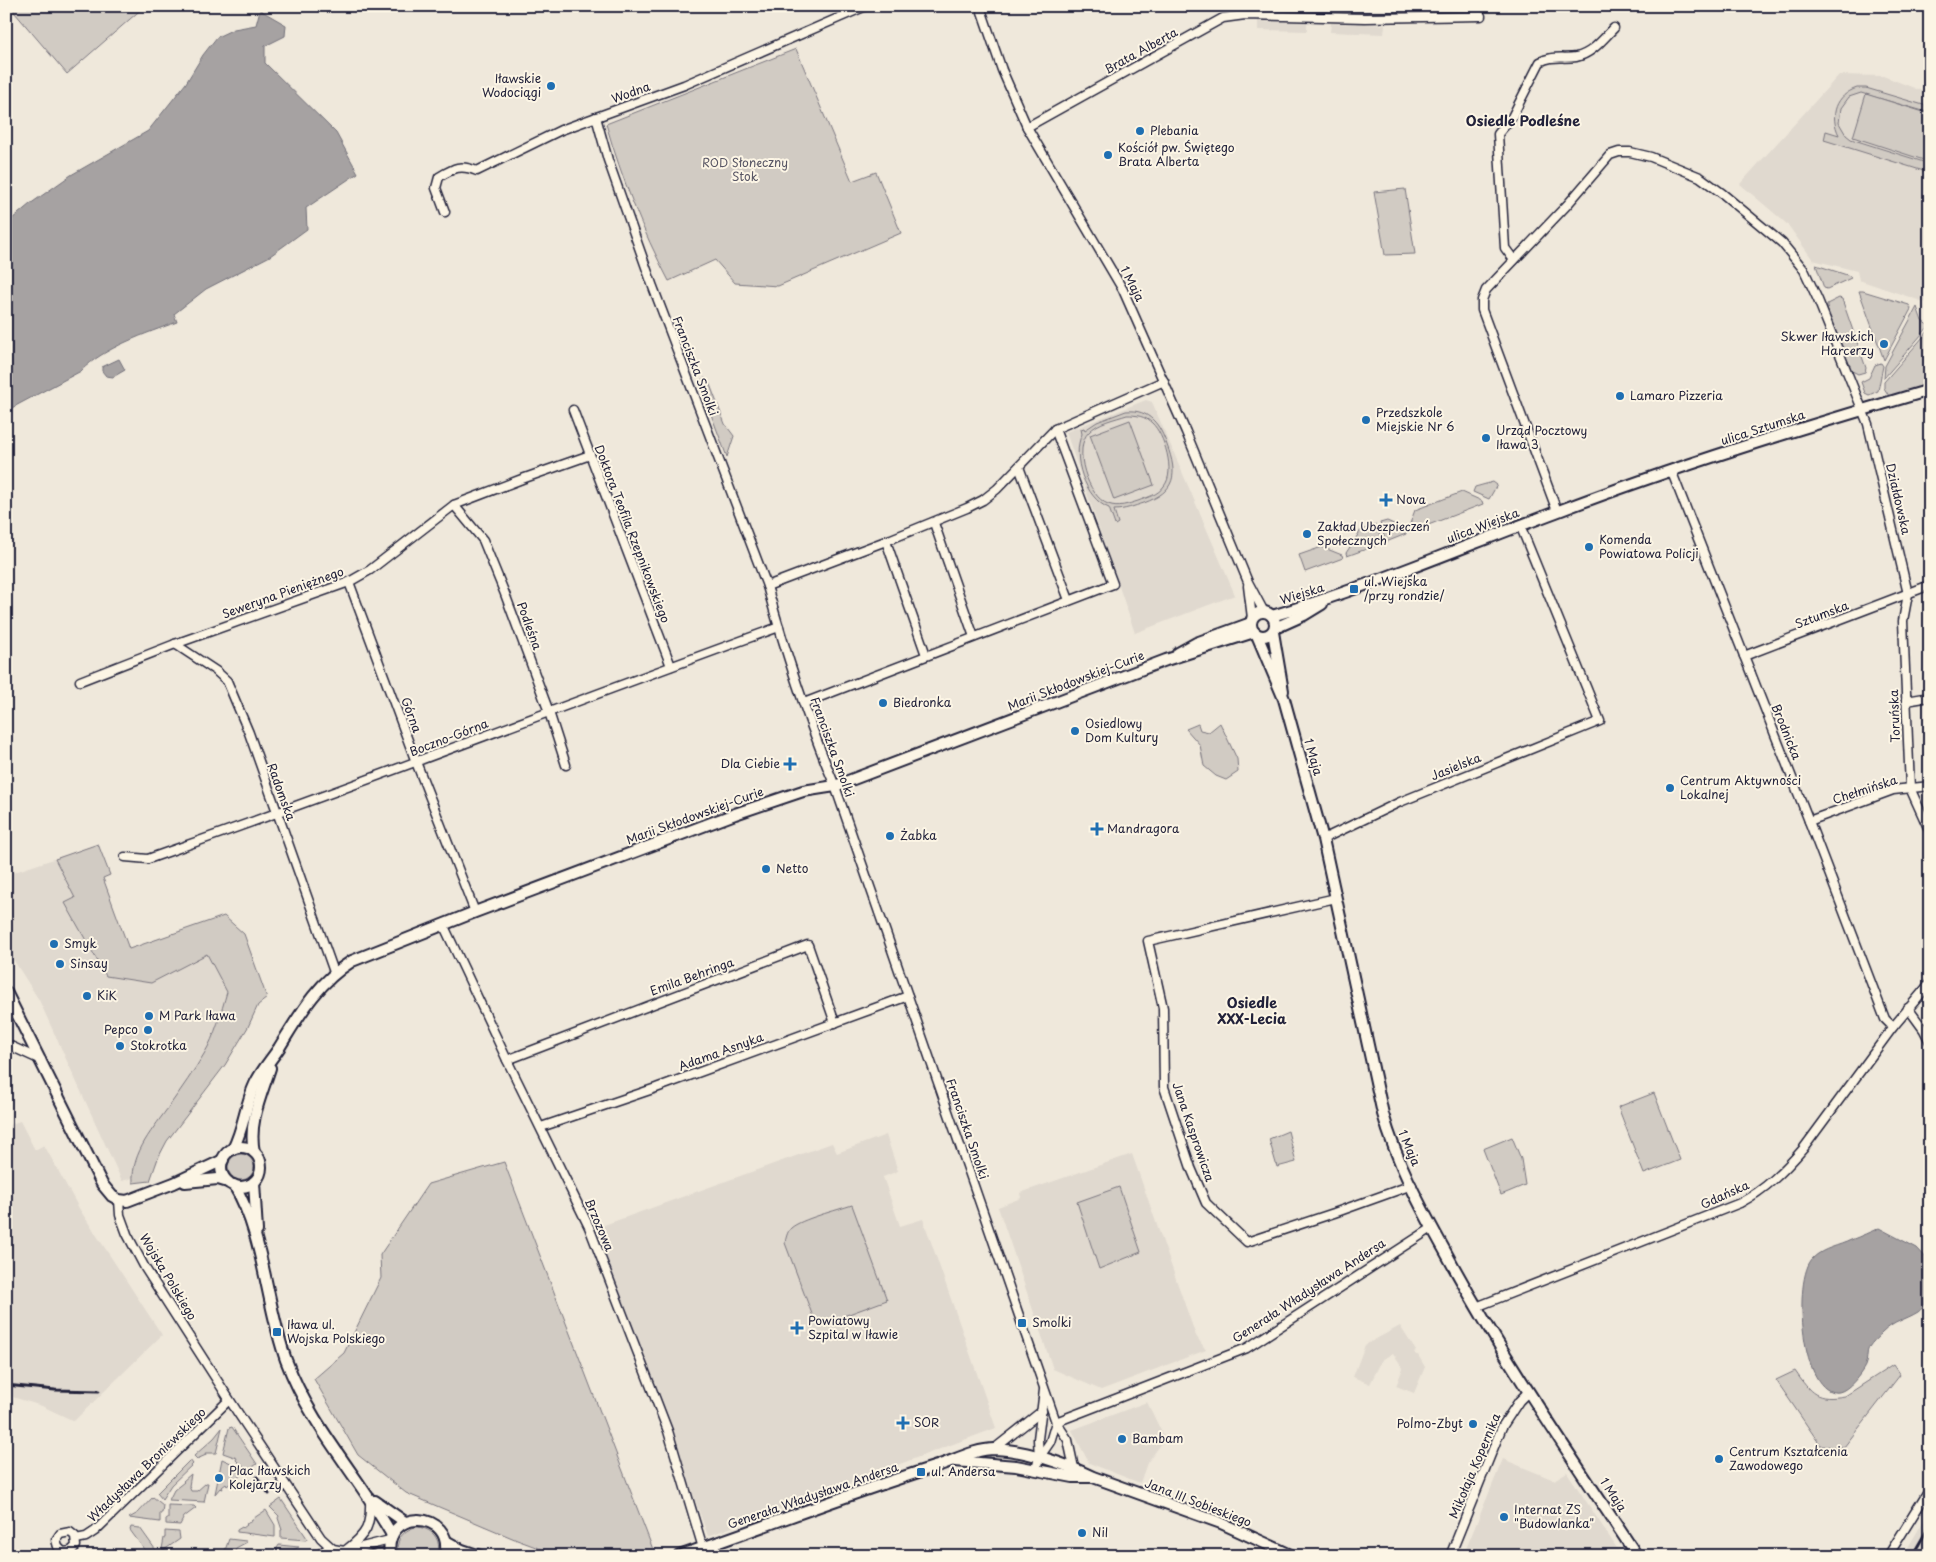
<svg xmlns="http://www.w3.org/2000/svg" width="1936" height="1562" viewBox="0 0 1936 1562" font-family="'Playpen Sans',sans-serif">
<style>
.built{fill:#e0d9cf}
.green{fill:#d1cbc3;stroke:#7a767f;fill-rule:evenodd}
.water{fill:#a6a2a2;stroke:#716f79}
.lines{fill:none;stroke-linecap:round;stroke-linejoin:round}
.minor-casing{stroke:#22223b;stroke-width:11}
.tertiary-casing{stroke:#22223b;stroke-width:14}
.minor{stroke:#fcf5e5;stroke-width:8}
.tertiary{stroke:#fcf5e5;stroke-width:10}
.rail{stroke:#22223b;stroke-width:3}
.poi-dot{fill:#1f6fb2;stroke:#fcf5e5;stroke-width:2}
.labels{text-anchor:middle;stroke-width:4;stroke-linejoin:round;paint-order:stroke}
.street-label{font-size:12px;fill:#22223b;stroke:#fcf5e5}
.poi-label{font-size:12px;fill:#22223b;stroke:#fcf5e5;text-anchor:start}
.park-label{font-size:12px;fill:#575564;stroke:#fcf5e5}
.neighbourhood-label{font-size:14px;font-weight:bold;fill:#22223b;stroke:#fcf5e5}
</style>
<rect width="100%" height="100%" fill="#efe8db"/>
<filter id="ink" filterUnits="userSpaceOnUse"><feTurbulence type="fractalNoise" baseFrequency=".02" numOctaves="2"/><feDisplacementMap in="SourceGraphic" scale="10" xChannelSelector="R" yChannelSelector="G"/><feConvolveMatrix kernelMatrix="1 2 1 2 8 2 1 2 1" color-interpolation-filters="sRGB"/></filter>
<g filter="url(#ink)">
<g class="built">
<path d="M1104 6H1224V11Z"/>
<path d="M1280 6H1370V12L1280 9Z"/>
<path d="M1258 21 1307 22V31L1258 30Z"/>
<path d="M1331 23 1385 25 1384 34 1330 32Z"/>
<path d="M1839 75 1883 76 1930 94V304L1859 280 1857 271 1813 260 1788 225 1740 184Z"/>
<path d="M1146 400 1152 402 1235 595 1135 633 1066 432Z"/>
<path d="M98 844 110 875 103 878 129 949 224 916 244 934 267 998 258 1005 248 1027 225 1065 167 1141 153 1172 122 1181 39 1000 6 948V875Z"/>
<path d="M20 1121 35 1150 44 1145 80 1210 162 1335 74 1421 42 1406 6 1395V1126Z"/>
<path d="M886 1135 898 1171 883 1177 900 1226 923 1219 996 1428 708 1536 596 1228 832 1143 837 1153Z"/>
<path d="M1132 1154 1196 1336 1206 1350 1101 1390 1053 1369 998 1207 1021 1198 1020 1193Z"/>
<path d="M1400 1326 1416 1351 1414 1352 1416 1355H1418L1425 1367 1414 1393 1396 1386 1403 1368 1393 1353 1382 1360 1370 1384 1353 1377 1365 1345Z"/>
<path d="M1147 1402 1165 1439 1147 1463 1140 1483 1089 1463 1072 1430Z"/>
<path d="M1503 1459 1554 1480 1567 1472 1622 1556H1463Z"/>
<path d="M1930 1510V1548L1925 1556H1903Z"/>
</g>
<g class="green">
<path d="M9 6H145L67 74Z"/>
<path d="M796 49 852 181 876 172 901 233 778 286 735 283 715 260 669 281C642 230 622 179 606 124Z"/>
<path d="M1857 88H1866L1930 107V113L1861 93 1849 97 1841 108 1839 123 1846 135 1851 139 1930 164V173L1824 140 1826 131 1839 135C1829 115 1836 95 1857 88Z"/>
<path d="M1866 94 1930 114V162L1853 137Z"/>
<path d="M1405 189 1415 254 1385 255 1374 192Z"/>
<path d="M1816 265 1850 276 1851 278 1827 289 1824 288Z"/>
<path d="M1859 291H1863L1909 305 1911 309 1884 360Z"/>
<path d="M1839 298 1842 299 1843 302 1866 368 1865 372 1858 374 1850 370 1827 309V304Z"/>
<path d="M1917 307 1922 321 1929 326 1884 378 1885 366Z"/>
<path d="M1930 329V384L1889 396 1884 388V382Z"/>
<path d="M1881 363 1883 366 1878 391 1869 395 1865 393 1861 382 1869 378 1875 365Z"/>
<path d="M705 378 709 382 725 424 734 436 727 457 700 385 699 381Z"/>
<path d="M1126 411C1150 409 1160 425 1167 445 1178 475 1176 491 1144 503 1134 506 1125 510 1114 510L1118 523 1115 525 1109 508C1085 499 1071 456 1082 434L1081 429 1084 428 1085 430 1097 422ZM1127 415C1136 415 1145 416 1152 423 1164 434 1176 472 1164 486 1158 495 1148 497 1138 501 1128 504 1119 508 1108 504 1088 497 1072 448 1089 432 1098 422 1115 419 1127 415Z"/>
<path d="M1130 420 1154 485 1114 500 1090 435Z"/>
<path d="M1493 482 1497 485 1489 499 1473 492 1475 487Z"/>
<path d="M1462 492 1482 501 1483 504 1410 532 1408 529 1415 510Z"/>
<path d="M1387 521 1405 529 1406 534 1386 542 1380 523Z"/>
<path d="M1376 525 1383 543 1347 556 1346 553 1361 530Z"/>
<path d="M1322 547 1342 555 1343 558 1305 572 1299 555Z"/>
<path d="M1220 723 1237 759 1238 772 1226 780 1216 776 1204 766 1200 745 1186 729 1198 724 1200 730 1209 732Z"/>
<path d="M98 844 110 875 103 878 129 949 224 916 244 934 267 998 258 1005 248 1027 225 1065 167 1141 158 1158 150 1181 133 1183C131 1152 154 1128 170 1105 182 1088 194 1071 204 1054 215 1036 221 1012 227 992L207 954 151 983 106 976 65 903 75 898 55 859Z"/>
<path d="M1654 1093 1680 1160 1644 1174 1618 1107Z"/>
<path d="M1288 1131 1296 1162 1277 1167 1269 1139Z"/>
<path d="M1512 1137 1521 1159 1525 1185 1501 1195 1483 1149Z"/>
<circle cx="241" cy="1167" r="13"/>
<path d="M504 1162 654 1552 635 1556H560L517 1540 406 1493 358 1455 314 1379 344 1353 381 1278 380 1255 428 1184Z"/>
<path d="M1119 1187 1141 1252 1099 1269 1077 1202Z"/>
<path d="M852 1205 887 1300 819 1325 815 1322 785 1243C786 1238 787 1232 791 1228 801 1219 838 1210 852 1205Z"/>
<path d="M1893 1365 1900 1375 1844 1447 1821 1446 1776 1380 1795 1371C1811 1394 1816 1401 1845 1396Z"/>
<path d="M232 1427 257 1464 247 1471 241 1463 240 1464 236 1460 237 1458 223 1453 229 1428Z"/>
<path d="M222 1428 216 1453H205L206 1455 197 1459 194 1456 214 1438Z"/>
<path d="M222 1459 233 1464 241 1475 227 1486 226 1484 222 1487 223 1489 220 1488 215 1494Z"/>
<path d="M190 1460 193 1464 171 1485 162 1499 157 1493Z"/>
<path d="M191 1474 189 1486 191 1491H197L206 1483H208L204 1502 169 1500 174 1490 184 1482 183 1481Z"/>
<path d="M153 1497 163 1505 162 1513H160V1522L129 1518 138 1513Z"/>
<path d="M281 1499 307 1538 306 1540 281 1538V1530H282L278 1518 279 1516 270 1507Z"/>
<path d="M168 1505 194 1506 196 1508 184 1517 180 1525 166 1524V1519H168Z"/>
<path d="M266 1510 275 1525V1537L237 1532V1530L242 1527 243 1528 247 1525 246 1524 252 1521 251 1520Z"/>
<path d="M131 1527 140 1528 160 1556H149L130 1530Z"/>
<path d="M415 1527C431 1527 443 1539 437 1556H399C394 1542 402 1531 415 1527Z"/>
<path d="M165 1531 179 1532 180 1539 164 1550 162 1549 164 1538H165Z"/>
<path d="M229 1539 246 1541 247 1542 236 1548 235 1556H223Z"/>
<path d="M279 1545 299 1547 282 1556H269L272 1553H274Z"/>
</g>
<g class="water">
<path d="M260 10 286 25 285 36 265 46V63L336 133 358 173 306 208 307 229 270 256 206 289 174 314 177 322C147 333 103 348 81 371L6 411V224L30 204 71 175 148 131 186 83 203 55 217 37 234 29 256 25Z"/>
<path d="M119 359 125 370 113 377 106 376 102 371V367Z"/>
<path d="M1879 1228 1917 1248 1930 1262C1929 1277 1932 1302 1918 1312 1905 1320 1894 1321 1882 1333 1878 1337 1872 1342 1869 1347 1866 1352 1868 1360 1865 1366 1861 1374 1849 1390 1839 1392 1801 1398 1792 1278 1813 1258 1823 1248 1839 1246 1851 1240 1861 1236 1870 1232 1879 1228Z"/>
</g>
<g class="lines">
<defs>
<g id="minor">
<path d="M980 6 1002 70 1027 127 1123 290 1186 432 1248 582 1264 612"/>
<path d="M596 117 608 160 653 287 767 586C786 654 808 722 835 786L1056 1422 1068 1440 1074 1468"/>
<path d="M1027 127 1223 18 1245 15 1365 18 1481 16"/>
<path d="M445 212 436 188 439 177C454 168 460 164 477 171L561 130 684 85 866 6"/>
<path d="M1514 260 1505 248 1498 134 1512 117 1540 62C1551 55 1563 59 1576 57 1592 54 1603 39 1614 28"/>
<path d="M573 410 671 666"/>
<path d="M1019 467 1069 600"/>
<path d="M1671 470 1809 821 1885 1019 1893 1027"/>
<path d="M454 505 483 540 505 594 549 712 566 765"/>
<path d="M1557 511 1482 310V300L1486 290 1567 205 1610 155 1619 152H1630L1651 157 1700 177 1723 194 1782 243 1804 270 1818 300 1868 424 1908 594 1903 621 1910 788 1930 832"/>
<path d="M934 523 974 637"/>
<path d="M886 541 926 655"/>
<path d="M349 582 416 762 475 912"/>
<path d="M767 586 891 539 967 508 983 500 997 489 1055 429 1164 381"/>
<path d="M1248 586 1252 618"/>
<path d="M175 644 216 671 227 681 249 733 334 972"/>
<path d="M1744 656 1930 585"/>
<path d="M80 681 175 644 349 582 370 570 454 505 522 479 590 455"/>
<path d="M1906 701 1930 697"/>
<path d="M804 703 1113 584 1055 429"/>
<path d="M1809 821 1893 790 1930 786"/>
<path d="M1323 839 1400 802 1600 721 1520 525"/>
<path d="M125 857 148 859 176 849C378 778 577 700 779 627"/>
<path d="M1336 898 1148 941 1163 1008 1164 1087 1191 1168 1206 1203 1247 1242 1334 1213 1412 1185"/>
<path d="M443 924 507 1060 589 1227 668 1431 703 1548"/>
<path d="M1908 1008 1924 1030 1930 1042"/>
<path d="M6 1044 41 1060"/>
<path d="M507 1060 808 945 835 1023"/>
<path d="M541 1127 656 1088 908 996"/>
<path d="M119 1200 120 1215 127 1234 145 1268 238 1413 321 1538 333 1549 373 1556"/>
<path d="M1476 1307 1740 1203C1766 1189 1784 1171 1803 1149L1893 1027 1930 983"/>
<path d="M1056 1422 1247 1348 1432 1228"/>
<path d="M994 1449 1042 1411"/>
<path d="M1039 1458 1038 1439 1044 1390"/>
<path d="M1036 1469 1039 1458 1050 1442 1056 1422"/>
<path d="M76 1539 86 1537 95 1531 229 1400"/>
<path d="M346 1550C367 1534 371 1526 370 1499"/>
<path d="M350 1550 390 1540"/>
<path d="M63 1552 71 1551 76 1546 75 1536 70 1532 60 1534 56 1540 58 1547 63 1552 65 1556"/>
<path d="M317 1556 330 1547"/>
<path d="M1450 1556 1502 1427 1519 1401 1529 1391"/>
<path d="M1888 1556 1930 1488"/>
</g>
<g id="tertiary">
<circle cx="1263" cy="624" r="12"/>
<path d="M1272 616C1369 587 1462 547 1556 512 1679 465 1804 427 1930 390"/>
<path d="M1275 628 1304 615 1322 604"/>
<path d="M1273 632 1283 691"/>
<path d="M1257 635 1284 699 1323 839 1383 1114C1396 1161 1421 1208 1445 1251 1502 1357 1571 1456 1637 1556"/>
<path d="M1178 653 1196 643 1251 623"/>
<path d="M6 992 102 1184 112 1196 119 1200 127 1201 174 1183 223 1160"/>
<circle cx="241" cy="1167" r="20"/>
<path d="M233 1149C244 1128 245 1105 255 1084 261 1071 271 1060 279 1048 300 1014 317 983 352 961L475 912 735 814 803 791 835 786 1166 660 1254 632"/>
<path d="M254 1152C248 1123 261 1096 270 1068"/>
<path d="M185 1182 218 1179 228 1182"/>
<path d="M254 1182 257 1231"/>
<path d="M234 1185C264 1234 266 1305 286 1360 311 1427 358 1475 392 1535"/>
<path d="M955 1461 1016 1466 1073 1477H1090"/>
<path d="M375 1501 405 1522"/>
<path d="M446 1541 462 1550 480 1556"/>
<path d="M390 1556C382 1506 456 1510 445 1556"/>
<path d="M679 1556C764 1527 848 1494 934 1467 954 1461 974 1449 995 1449 1026 1450 1066 1464 1093 1477L1221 1523 1293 1556"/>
</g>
</defs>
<use href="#minor" class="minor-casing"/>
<use href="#tertiary" class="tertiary-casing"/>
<use href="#minor" class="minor"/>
<use href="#tertiary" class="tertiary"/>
<g class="rail">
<path d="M6 1385 55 1390 99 1391"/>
<path d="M257 1477 269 1494"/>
<path d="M1912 1556 1930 1525"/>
</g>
</g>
</g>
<g class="poi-dot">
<circle cx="551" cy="86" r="5"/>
<circle cx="1140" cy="131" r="5"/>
<circle cx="1108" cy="155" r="5"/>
<circle cx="1884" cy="344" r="5"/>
<circle cx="1620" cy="396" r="5"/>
<circle cx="1366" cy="420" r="5"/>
<circle cx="1486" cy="438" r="5"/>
<path d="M1383.5 492.5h5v5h5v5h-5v5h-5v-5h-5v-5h5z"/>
<circle cx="1307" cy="534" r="5"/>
<circle cx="1589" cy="547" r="5"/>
<rect x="1349" y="584" width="10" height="10" rx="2.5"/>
<circle cx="883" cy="703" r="5"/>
<circle cx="1075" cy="731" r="5"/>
<path d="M787.5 756.5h5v5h5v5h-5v5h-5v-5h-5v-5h5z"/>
<circle cx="1670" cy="788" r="5"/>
<path d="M1094.5 821.5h5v5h5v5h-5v5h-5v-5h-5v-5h5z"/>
<circle cx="890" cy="836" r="5"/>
<circle cx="766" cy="869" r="5"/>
<circle cx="54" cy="944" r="5"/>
<circle cx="60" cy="964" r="5"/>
<circle cx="87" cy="996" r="5"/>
<circle cx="149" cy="1016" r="5"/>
<circle cx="148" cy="1030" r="5"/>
<circle cx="120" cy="1046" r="5"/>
<rect x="1017" y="1318" width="10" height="10" rx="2.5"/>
<path d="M794.5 1320.5h5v5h5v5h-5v5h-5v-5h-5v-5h5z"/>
<rect x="272" y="1327" width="10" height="10" rx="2.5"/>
<path d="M900.5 1415.5h5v5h5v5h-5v5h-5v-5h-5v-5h5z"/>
<circle cx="1473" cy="1424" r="5"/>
<circle cx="1122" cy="1439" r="5"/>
<circle cx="1719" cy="1459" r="5"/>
<rect x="916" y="1467" width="10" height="10" rx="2.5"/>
<circle cx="219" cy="1478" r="5"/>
<circle cx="1504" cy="1517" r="5"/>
<circle cx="1082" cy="1533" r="5"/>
</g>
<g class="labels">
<g class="street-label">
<text transform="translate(1141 51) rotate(-29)" y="4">Brata Alberta</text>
<text transform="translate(631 93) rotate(-20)" y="4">Wodna</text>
<text transform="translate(1132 284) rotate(63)" y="4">1 Maja</text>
<text transform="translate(695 366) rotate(69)" y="4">Franciszka Smolki</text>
<text transform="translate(1763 428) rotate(-18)" y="4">ulica Sztumska</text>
<text transform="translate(1898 499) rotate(77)" y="4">Działdowska</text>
<text transform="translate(1483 526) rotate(-21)" y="4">ulica Wiejska</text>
<text transform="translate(632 534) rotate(69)" y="4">Doktora Teofila Rzepnikowskiego</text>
<text transform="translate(283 593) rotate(-20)" y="4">Seweryna Pieniężnego</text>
<text transform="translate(1302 594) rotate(-17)" y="4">Wiejska</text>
<text transform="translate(1822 615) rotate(-21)" y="4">Sztumska</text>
<text transform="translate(529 626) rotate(70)" y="4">Podleśna</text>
<text transform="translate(1076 681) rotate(-21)" y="4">Marii Skłodowskiej-Curie</text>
<text transform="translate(411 715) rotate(70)" y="4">Górna</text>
<text transform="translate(1895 716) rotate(-92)" y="4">Toruńska</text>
<text transform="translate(1786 732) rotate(68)" y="4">Brodnicka</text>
<text transform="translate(449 738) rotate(-21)" y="4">Boczno-Górna</text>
<text transform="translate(832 747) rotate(70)" y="4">Franciszka Smolki</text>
<text transform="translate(1313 757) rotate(74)" y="4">1 Maja</text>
<text transform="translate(1456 767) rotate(-22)" y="4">Jasielska</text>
<text transform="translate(1865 790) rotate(-18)" y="4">Chełmińska</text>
<text transform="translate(281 792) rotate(70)" y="4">Radomska</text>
<text transform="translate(695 816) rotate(-20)" y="4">Marii Skłodowskiej-Curie</text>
<text transform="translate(692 977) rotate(-20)" y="4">Emila Behringa</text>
<text transform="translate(721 1052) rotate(-20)" y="4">Adama Asnyka</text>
<text transform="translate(967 1129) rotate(71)" y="4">Franciszka Smolki</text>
<text transform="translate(1193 1132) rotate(71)" y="4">Jana Kasprowicza</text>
<text transform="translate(1409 1148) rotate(67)" y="4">1 Maja</text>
<text transform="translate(1725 1195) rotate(-24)" y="4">Gdańska</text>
<text transform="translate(599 1225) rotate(67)" y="4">Brzozowa</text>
<text transform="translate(168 1277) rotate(59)" y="4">Wojska Polskiego</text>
<text transform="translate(1309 1291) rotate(-33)" y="4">Generała Władysława Andersa</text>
<text transform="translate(147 1465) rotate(-44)" y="4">Władysława Broniewskiego</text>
<text transform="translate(1475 1466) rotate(-67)" y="4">Mikołaja Kopernika</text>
<text transform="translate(1613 1495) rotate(57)" y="4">1 Maja</text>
<text transform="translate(813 1496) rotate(-19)" y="4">Generała Władysława Andersa</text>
<text transform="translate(1198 1503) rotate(21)" y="4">Jana III Sobieskiego</text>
</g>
<g class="poi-label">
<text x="541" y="83" text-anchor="end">Iławskie<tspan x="541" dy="14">Wodociągi</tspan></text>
<text x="1150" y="135">Plebania</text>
<text x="1118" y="152">Kościół pw. Świętego<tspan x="1118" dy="14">Brata Alberta</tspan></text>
<text x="1874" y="341" text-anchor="end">Skwer Iławskich<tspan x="1874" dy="14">Harcerzy</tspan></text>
<text x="1630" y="400">Lamaro Pizzeria</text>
<text x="1376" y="417">Przedszkole<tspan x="1376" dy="14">Miejskie Nr 6</tspan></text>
<text x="1496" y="435">Urząd Pocztowy<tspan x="1496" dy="14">Iława 3</tspan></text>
<text x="1396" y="504">Nova</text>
<text x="1317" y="531">Zakład Ubezpieczeń<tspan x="1317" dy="14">Społecznych</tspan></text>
<text x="1599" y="544">Komenda<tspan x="1599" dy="14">Powiatowa Policji</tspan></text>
<text x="1364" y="586">ul. Wiejska<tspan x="1364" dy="14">/przy rondzie/</tspan></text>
<text x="893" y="707">Biedronka</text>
<text x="1085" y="728">Osiedlowy<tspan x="1085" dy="14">Dom Kultury</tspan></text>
<text x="780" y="768" text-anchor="end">Dla Ciebie</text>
<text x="1680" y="785">Centrum Aktywności<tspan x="1680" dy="14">Lokalnej</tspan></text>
<text x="1107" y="833">Mandragora</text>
<text x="900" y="840">Żabka</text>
<text x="776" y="873">Netto</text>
<text x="64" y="948">Smyk</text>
<text x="70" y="968">Sinsay</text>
<text x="97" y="1000">KiK</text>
<text x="159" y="1020">M Park Iława</text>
<text x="138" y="1034" text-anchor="end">Pepco</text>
<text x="130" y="1050">Stokrotka</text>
<text x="808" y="1325">Powiatowy<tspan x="808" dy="14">Szpital w Iławie</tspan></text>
<text x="1032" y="1327">Smolki</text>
<text x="287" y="1329">Iława ul.<tspan x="287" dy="14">Wojska Polskiego</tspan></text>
<text x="914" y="1427">SOR</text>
<text x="1463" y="1428" text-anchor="end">Polmo-Zbyt</text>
<text x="1132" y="1443">Bambam</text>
<text x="1729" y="1456">Centrum Kształcenia<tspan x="1729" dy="14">Zawodowego</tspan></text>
<text x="229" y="1475">Plac Iławskich<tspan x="229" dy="14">Kolejarzy</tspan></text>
<text x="931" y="1476">ul. Andersa</text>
<text x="1514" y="1514">Internat ZS<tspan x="1514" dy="14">"Budowlanka"</tspan></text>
<text x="1092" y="1537">Nil</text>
</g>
<g class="park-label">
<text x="745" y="167">ROD Słoneczny<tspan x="745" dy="14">Stok</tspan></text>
</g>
<g class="neighbourhood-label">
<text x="1523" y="126">Osiedle Podleśne</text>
<text x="1252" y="1008">Osiedle<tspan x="1252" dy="16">XXX-Lecia</tspan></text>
</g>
</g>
<rect width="1936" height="1562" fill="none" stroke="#fcf5e5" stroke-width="25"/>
<rect x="12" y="12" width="1911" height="1537" fill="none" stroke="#22223b" stroke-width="2" filter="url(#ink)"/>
</svg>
